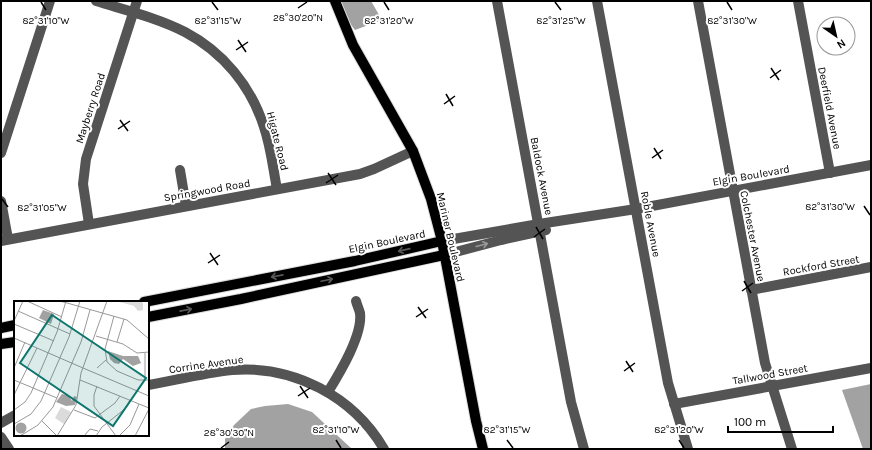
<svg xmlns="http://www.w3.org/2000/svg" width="872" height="450" viewBox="0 0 872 450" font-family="Karla,sans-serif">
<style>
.water{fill:#a2a2a2}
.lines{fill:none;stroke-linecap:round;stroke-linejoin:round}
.major-casing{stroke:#dbdbdb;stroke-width:12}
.minor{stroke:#545454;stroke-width:10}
.major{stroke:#000;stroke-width:10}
.oneway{stroke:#989898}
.oneway2{stroke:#595959}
.ticks{fill:none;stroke:#000;stroke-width:1.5}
.labels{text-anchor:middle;stroke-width:4;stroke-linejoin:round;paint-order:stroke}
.street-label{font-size:11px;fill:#000;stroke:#fff}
.inset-road{fill:none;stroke:#999;stroke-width:1}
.view{fill:#0f766e;fill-opacity:0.15;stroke:#0f766e;stroke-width:2}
.inset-edge{fill:none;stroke:#000;stroke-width:2}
.ticks-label{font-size:10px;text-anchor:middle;fill:#000;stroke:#fff;stroke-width:4;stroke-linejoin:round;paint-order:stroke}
</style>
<rect width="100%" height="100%" fill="#fff"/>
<g class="water">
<path d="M340 1H371L382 20 355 30 344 15Z"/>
<path d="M871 384V449H863L842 390Z"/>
<path d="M288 404 312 412 352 449H225V439L234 425 251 409 265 406Z"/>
</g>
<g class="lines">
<defs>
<g id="major">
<path d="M335 1 353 45 413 151 431 199 442 241 476 421 483 449"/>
<path d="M144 302 355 261 442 241"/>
<path d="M148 317 241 299 444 255"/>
<path d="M1 328 15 325"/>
<path d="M1 344 15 342"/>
</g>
</defs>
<use href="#major" class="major-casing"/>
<g class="minor">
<path d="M96 1C125 10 158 18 185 32 223 52 251 86 264 127 271 147 273 169 277 189"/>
<path d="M497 1 571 402 584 449"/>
<path d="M597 1 668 383 688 449"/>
<path d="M698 1 765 363 792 449"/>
<path d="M798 1 830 173"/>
<path d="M1 153 50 1"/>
<path d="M180 170 186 206"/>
<path d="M1 201 8 239"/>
<path d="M89 224 83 184 86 159 137 1"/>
<path d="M1 241 360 174 374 169 413 151"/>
<path d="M442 241 539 224 636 209 871 165"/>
<path d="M444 255 501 240 546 230"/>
<path d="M751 290 871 267"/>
<path d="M148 385C176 380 204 373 232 370 293 365 353 396 384 449"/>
<path d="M328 392C339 374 363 335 360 313 359 309 357 305 356 301"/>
<path d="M674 404 871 368"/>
<path d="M1 423 15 415"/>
<path d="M1 437 9 449"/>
</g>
<use href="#major" class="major"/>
</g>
<defs><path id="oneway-shaft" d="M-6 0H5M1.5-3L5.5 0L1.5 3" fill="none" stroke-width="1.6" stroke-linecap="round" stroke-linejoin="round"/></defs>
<use class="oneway" href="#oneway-shaft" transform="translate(482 245) rotate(-15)"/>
<g class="oneway2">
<use href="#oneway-shaft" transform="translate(404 250) rotate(167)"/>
<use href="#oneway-shaft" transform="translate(277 276) rotate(169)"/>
<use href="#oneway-shaft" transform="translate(327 280) rotate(-12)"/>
<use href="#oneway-shaft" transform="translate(186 310) rotate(-11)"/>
</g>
<path class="ticks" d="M41 2 46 10M212 2 218 10M384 2 389 10M555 2 561 10M727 2 732 10M298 8 307 2M238 40 246 52M236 50 248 42M771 68 779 80M770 78 781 70M446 94 453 106M444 104 455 96M120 120 128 131M118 129 130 121M654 148 661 159M652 158 663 150M328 173 336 185M326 183 338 175M2 199 8 207M864 206 870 215M536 227 543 239M534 237 545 229M210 253 218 265M208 263 220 255M744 281 751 293M742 291 753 283M418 307 426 318M416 317 428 309M626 361 633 372M624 371 635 363M300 386 308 398M298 396 310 388M336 440 341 448M507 440 513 448M679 440 684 448M221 448 229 442"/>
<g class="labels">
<g class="street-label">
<text transform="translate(90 108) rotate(-72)" y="4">Mayberry Road</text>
<text transform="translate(830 108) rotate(79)" y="4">Deerfield Avenue</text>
<text transform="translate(278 141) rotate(76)" y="4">Higate Road</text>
<text transform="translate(751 175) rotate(-10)" y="4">Elgin Boulevard</text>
<text transform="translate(542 176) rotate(79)" y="4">Baldock Avenue</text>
<text transform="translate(207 190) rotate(-10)" y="4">Springwood Road</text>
<text transform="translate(651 224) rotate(79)" y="4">Roble Avenue</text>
<text transform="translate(753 236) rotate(79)" y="4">Colchester Avenue</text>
<text transform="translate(451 237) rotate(77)" y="4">Mariner Boulevard</text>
<text transform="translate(387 241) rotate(-12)" y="4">Elgin Boulevard</text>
<text transform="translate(821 265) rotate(-10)" y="4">Rockford Street</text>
<text transform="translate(206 364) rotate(-8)" y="4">Corrine Avenue</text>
<text transform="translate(770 374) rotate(-10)" y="4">Tallwood Street</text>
</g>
</g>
<g transform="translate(14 301)">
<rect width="135" height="135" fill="#fff"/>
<path d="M102 0H126L129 2V9L124 10 120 5ZM47 106 57 111 50 123 41 117Z" fill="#dbdbdb"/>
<path d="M29 9 40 13 37 23 25 17ZM94 50 109 55H124L127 62 119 65 109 58 105 63 100 62 96 58ZM48 93 54 94 58 100 60 95 63 96 61 104 52 105 42 101ZM1.5 127a5.5 5.5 0 1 1 11 0a5.5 5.5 0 1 1-11 0Z" fill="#a2a2a2"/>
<path class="inset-road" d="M13 0 48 16M46 0 113 19 135 38M4 10 56 33M100 15 91 48 93 61 103 70 124 79H135M0 20 9 0M0 23 40 40M82 35 109 43 123 52 135 51M0 37 69 67M103 41 110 18M0 67 11 41M69 67 135 95M83 67 92 59M0 79 43 97M66 79 135 107M131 80V52M83 85 80 94V105L102 135M0 94 23 47M0 109 11 101 17 92 43 31 52 0M60 109 81 117 101 102 106 95M28 120 43 135M0 123 17 113 27 100 55 36 66 0M6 135 24 124 39 106 67 41 76 9M43 135 62 104 67 72 93 0M70 135 76 128 84 130M82 135 88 126 112 107 116 99M105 135 116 124 125 103M121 135 135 108"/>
<path class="view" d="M38 14 132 77 99 125 6 62Z"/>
<rect width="135" height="135" class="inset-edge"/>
</g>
<g class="ticks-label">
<text x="298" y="21">28°30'20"N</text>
<text x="46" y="24">82°31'10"W</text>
<text x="218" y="24">82°31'15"W</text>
<text x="389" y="24">82°31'20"W</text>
<text x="561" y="24">82°31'25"W</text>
<text x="732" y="24">82°31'30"W</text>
<text x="830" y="210">82°31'30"W</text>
<text x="42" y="211">82°31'05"W</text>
<text x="336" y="433">82°31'10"W</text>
<text x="507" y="433">82°31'15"W</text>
<text x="679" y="433">82°31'20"W</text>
<text x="229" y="436">28°30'30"N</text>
</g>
<rect width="872" height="450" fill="none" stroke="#000000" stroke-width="4"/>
<g transform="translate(836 36) rotate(146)"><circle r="19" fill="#ffffff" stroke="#999999"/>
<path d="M0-3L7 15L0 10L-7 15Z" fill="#000000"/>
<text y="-6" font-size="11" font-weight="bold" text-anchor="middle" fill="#000000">N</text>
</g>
<path d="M728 426v6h105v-6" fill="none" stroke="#000000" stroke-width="2"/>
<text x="734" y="426" font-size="12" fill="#000000" stroke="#ffffff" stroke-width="3" paint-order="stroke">100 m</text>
</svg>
